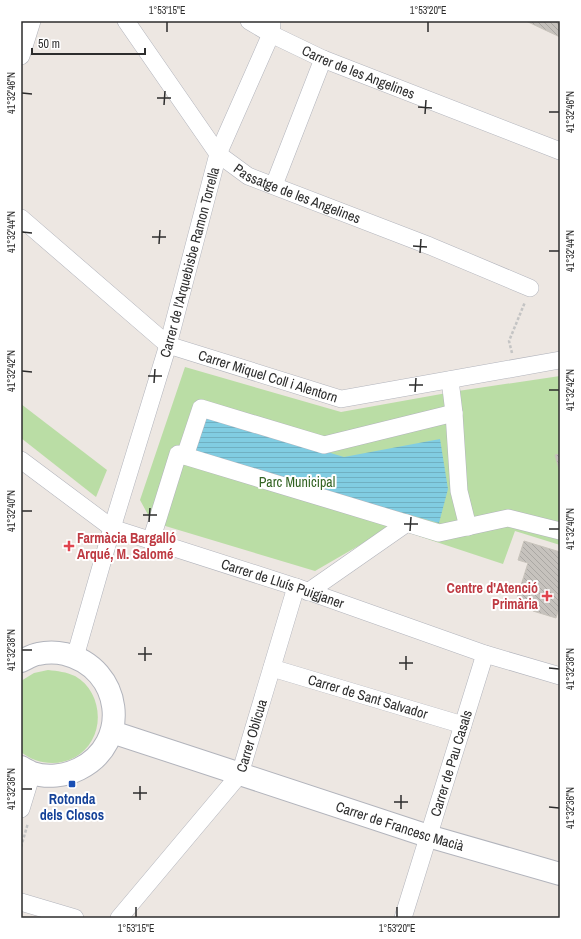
<svg xmlns="http://www.w3.org/2000/svg" width="581" height="939" viewBox="0 0 581 939" font-family="'Archivo Narrow',sans-serif">
<style>
.grass{fill:#badda5}
.water{fill:url(#water-rules)}
.building{fill:url(#building-back-hatch);stroke:#c8c3bb}
.lines{fill:none;stroke-linecap:round;stroke-linejoin:round}
.street-casing{stroke:#b2b4bc;stroke-width:18}
.secondary-casing{stroke:#b2b4bc;stroke-width:24}
.path{stroke:#c4c4c4;stroke-width:2.5;stroke-dasharray:3 2;stroke-linecap:butt}
.street{stroke:#fff;stroke-width:17}
.secondary{stroke:#fff;stroke-width:22}
.ticks{fill:none;stroke:#2d2d2d;stroke-width:1.5}
.health-dot{fill:#e0444e;stroke:#fff;stroke-width:1.5}
.transit-dot{fill:#1a4fb4;stroke:#fff;stroke-width:1.5}
.labels{text-anchor:middle;stroke-width:4;stroke-linejoin:round;paint-order:stroke}
.street-label{font-size:14px;fill:#2d2d2d;stroke:#fff}
.park-label{font-size:14px;fill:#346424;stroke:#fff}
.health-label{font-size:14px;font-weight:bold;fill:#be3a42;stroke:#fff;text-anchor:start}
.transit-label{font-size:14px;font-weight:bold;fill:#164399;stroke:#fff}
.neatline{fill:none;stroke:#2d2d2d;stroke-width:1.5}
.ticks-label{font-size:10px;text-anchor:middle;fill:#2d2d2d}
</style>
<defs>
<pattern id="water-rules" width="6" height="5" patternUnits="userSpaceOnUse"><rect width="6" height="5" fill="#81cde2"/><path d="M0 2.5h6" fill="none" stroke="#70b0c2"/></pattern>
<pattern id="building-back-hatch" width="6" height="6" patternUnits="userSpaceOnUse"><rect width="6" height="6" fill="#c6c2bd"/><path d="M-1 5l2 2M0 0l6 6M5-1l2 2" fill="none" stroke="#aaa7a3"/></pattern>
</defs>
<rect width="100%" height="100%" fill="#ede7e2"/>
<g class="grass">
<path d="M185 367 341 412 458 391 560 376V545L515 531 503 564 391 527 315 571 152 522 140 500Z"/>
<path d="M21 404 107 470 96 497 21 438Z"/>
<path d="M48 670C58 671 66 672 75 676 97 688 104 719 92 740 78 766 43 770 21 752V681L34 673Z"/>
</g>
<path class="water" d="M206 416 344 457 440 439 448 489 439 523 235 466 193 450Z"/>
<g class="building">
<path d="M526 21H560V37Z"/>
<path d="M560 454V472L555 455Z"/>
<path d="M524 541 560 552V611H558L556 618 533 611 535 604 517 598 528 563 518 560Z"/>
</g>
<g class="lines">
<defs>
<g id="street">
<path id="s1" d="M126 21 218 154 248 176 430 246 530 288"/>
<path id="s2" d="M249 21 271 34 323 59 560 151"/>
<path d="M21 56 32 21"/>
<path d="M274 185 323 59"/>
<path id="s3" d="M21 218 168 345 341 399 560 360"/>
<path d="M450 380 454 413 459 491 468 527"/>
<path d="M185 456 201 408 324 445 454 413"/>
<path id="s4" d="M21 460 112 528 296 587 485 654 560 676"/>
<path d="M151 541 178 454 439 533 508 518 560 531"/>
<path d="M308 592 407 523"/>
<path id="s5" d="M75 657 112 528 168 345 218 154 271 34 272 21"/>
<path id="s6" d="M272 668 463 725"/>
<path d="M21 809 32 773"/>
<path d="M21 902 75 918"/>
<path id="s7" d="M119 918 240 774 296 587"/>
<path id="s8" d="M403 918 485 654"/>
</g>
<g id="secondary">
<path d="M21 661C26 659 32 655 38 654 47 652 56 652 65 654 122 668 132 743 79 769 65 776 47 778 32 773 28 771 24 769 21 767"/>
<path id="s9" d="M112 732 240 774 428 836 560 874"/>
</g>
</defs>
<use href="#street" class="street-casing"/>
<use href="#secondary" class="secondary-casing"/>
<g class="path">
<path d="M512 353 509 341 525 302"/>
<path d="M21 847 28 823"/>
</g>
<use href="#street" class="street"/>
<use href="#secondary" class="secondary"/>
</g>
<path class="ticks" d="M167 32V22M428 32V22M22 93 32 94M157 98H171M164 105 165 91M418 107 432 108M549 112H559M425 114 426 100M22 232 32 233M152 237H166M159 244 160 230M413 246 427 247M549 251H559M420 253 421 239M22 371 32 372M148 376H162M154 383 155 369M409 385H423M549 390H559M415 392 416 378M22 511H32M143 515H157M149 522 150 508M404 524H418M549 529H559M410 531 411 517M22 650H32M138 654H152M145 661V647M399 663H413M549 668 559 669M406 670V656M22 789H32M133 793H147M140 800V786M394 802H408M549 807 559 808M401 809V795M136 917V907M397 917V907"/>
<g class="health-dot">
<path d="M67 540h4v4h4v4h-4v4h-4v-4h-4v-4h4z"/>
<path d="M545 590h4v4h4v4h-4v4h-4v-4h-4v-4h4z"/>
</g>
<rect class="transit-dot" x="68" y="780" width="8" height="8" rx="2"/>
<g class="labels">
<g class="street-label">
<text dy="5" stroke="none"><textPath href="#s2" startOffset="121">Carrer de les Angelines</textPath></text>
<text dy="5" stroke="none"><textPath href="#s1" startOffset="251">Passatge de les Angelines</textPath></text>
<text dy="5" stroke="none"><textPath href="#s5" startOffset="411">Carrer de l'Arquebisbe Ramon Torrella</textPath></text>
<text dy="5" stroke="none"><textPath href="#s3" startOffset="299">Carrer Miquel Coll i Alentorn</textPath></text>
<text dy="5" stroke="none"><textPath href="#s4" startOffset="293">Carrer de Lluís Puigjaner</textPath></text>
<text dy="5" stroke="none"><textPath href="#s6" startOffset="100">Carrer de Sant Salvador</textPath></text>
<text dy="5" stroke="none"><textPath href="#s7" startOffset="228">Carrer Oblicua</textPath></text>
<text dy="5" stroke="none"><textPath href="#s8" startOffset="162">Carrer de Pau Casals</textPath></text>
<text dy="5" stroke="none"><textPath href="#s9" startOffset="303">Carrer de Francesc Macià</textPath></text>
</g>
<g class="park-label">
<text x="297" y="487">Parc Municipal</text>
</g>
<g class="health-label">
<text x="77" y="543">Farmàcia Bargalló<tspan x="77" dy="16">Arqué, M. Salomé</tspan></text>
<text x="538" y="593" text-anchor="end">Centre d'Atenció<tspan x="538" dy="16">Primària</tspan></text>
</g>
<g class="transit-label">
<text x="72" y="804">Rotonda<tspan x="72" dy="16">dels Closos</tspan></text>
</g>
</g>
<rect width="581" height="939" fill="none" stroke="#ffffff" stroke-width="44"/>
<path d="M32 48v6h113v-6" fill="none" stroke="#2d2d2d" stroke-width="2"/>
<text x="38" y="48" font-size="12" fill="#2d2d2d" stroke="#ffffff" stroke-width="3" paint-order="stroke">50 m</text>
<rect x="22" y="22" width="537" height="895" class="neatline"/>
<g class="ticks-label">
<text x="167" y="14">1°53'15"E</text>
<text x="428" y="14">1°53'20"E</text>
<text transform="translate(11 93) rotate(-90)" y="4">41°32'46"N</text>
<text transform="translate(570 112) rotate(-90)" y="4">41°32'46"N</text>
<text transform="translate(11 232) rotate(-90)" y="4">41°32'44"N</text>
<text transform="translate(570 251) rotate(-90)" y="4">41°32'44"N</text>
<text transform="translate(11 371) rotate(-90)" y="4">41°32'42"N</text>
<text transform="translate(570 390) rotate(-90)" y="4">41°32'42"N</text>
<text transform="translate(11 511) rotate(-90)" y="4">41°32'40"N</text>
<text transform="translate(570 529) rotate(-90)" y="4">41°32'40"N</text>
<text transform="translate(11 650) rotate(-90)" y="4">41°32'38"N</text>
<text transform="translate(570 669) rotate(-90)" y="4">41°32'38"N</text>
<text transform="translate(11 789) rotate(-90)" y="4">41°32'36"N</text>
<text transform="translate(570 808) rotate(-90)" y="4">41°32'36"N</text>
<text x="136" y="932">1°53'15"E</text>
<text x="397" y="932">1°53'20"E</text>
</g>
</svg>
